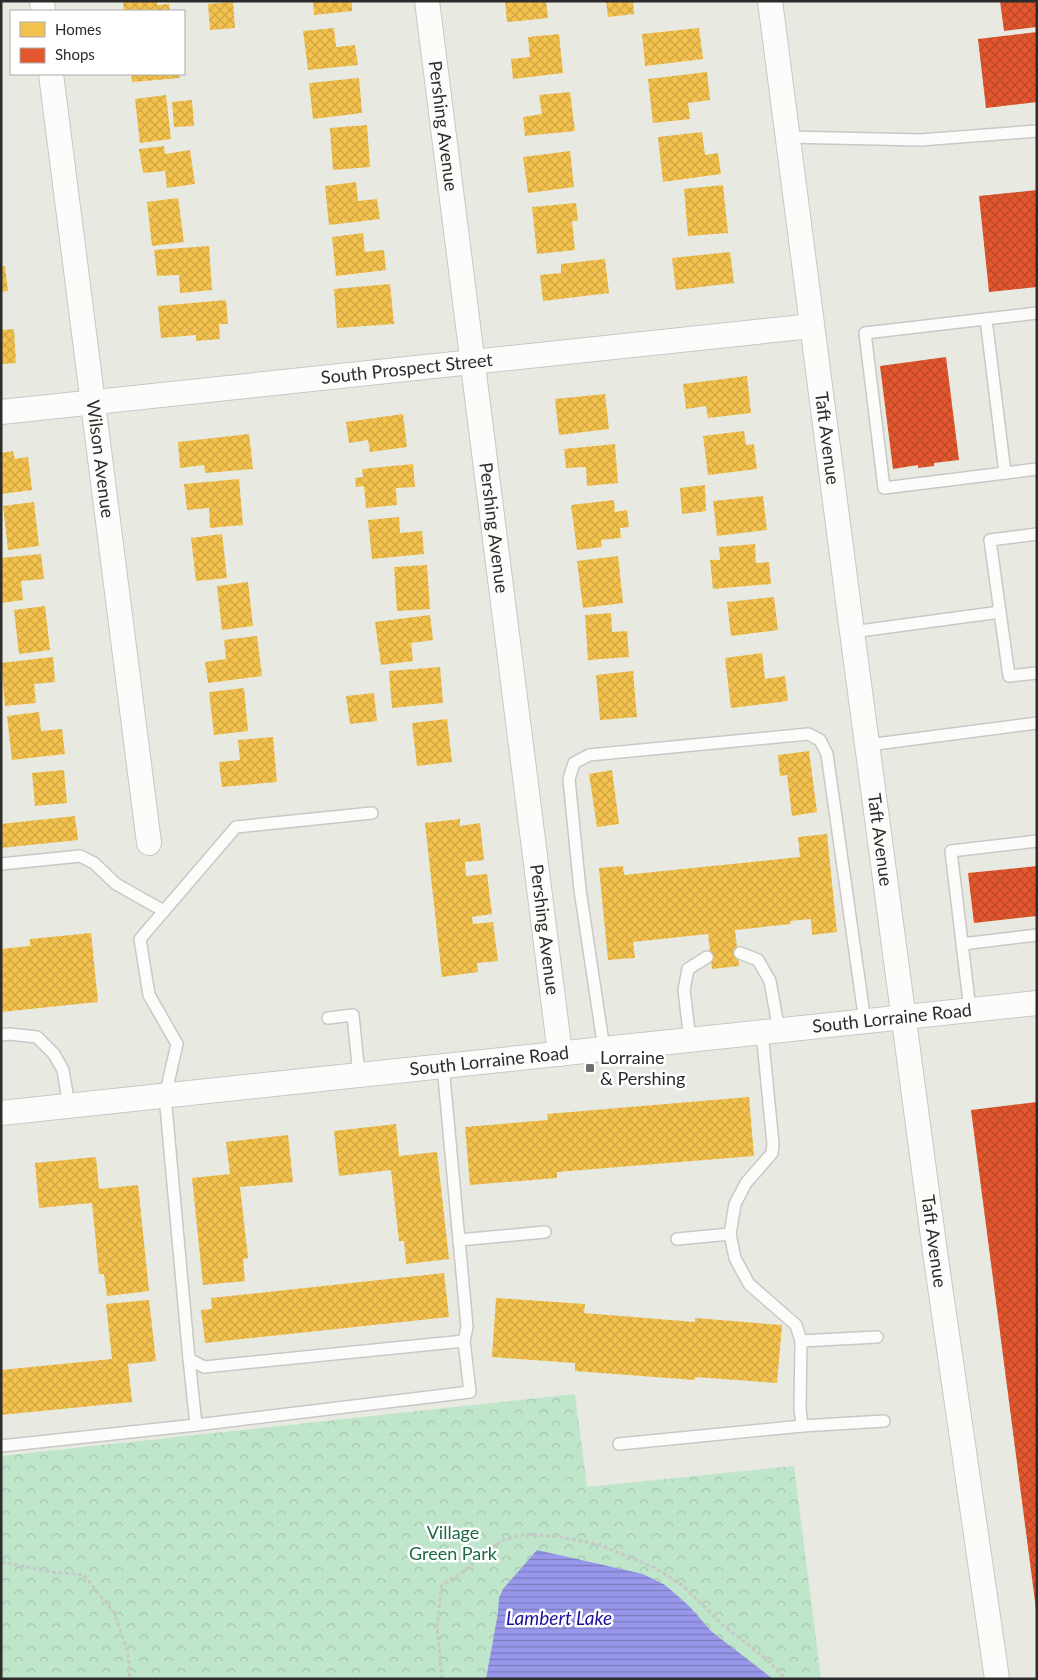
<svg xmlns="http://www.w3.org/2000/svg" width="1038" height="1680" viewBox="0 0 1038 1680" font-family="Lato,sans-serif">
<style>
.forest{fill:url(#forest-crowns)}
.water{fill:url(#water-rules)}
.homes{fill:url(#homes-cross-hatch)}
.shops{fill:url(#shops-cross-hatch)}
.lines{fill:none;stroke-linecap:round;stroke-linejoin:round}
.service-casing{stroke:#c8c8c7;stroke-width:14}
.minor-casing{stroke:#c8c8c7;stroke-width:26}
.path{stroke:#c7c8c7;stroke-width:3;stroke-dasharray:4 2.5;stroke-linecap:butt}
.service{stroke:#fcfcfb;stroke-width:11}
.minor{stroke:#fcfcfb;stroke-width:24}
.poi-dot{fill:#6e6e6c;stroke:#fff;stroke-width:2}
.labels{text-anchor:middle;stroke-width:5;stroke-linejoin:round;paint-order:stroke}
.street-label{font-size:18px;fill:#2c2c2c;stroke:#fff}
.poi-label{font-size:18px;fill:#2c2c2c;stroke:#fff;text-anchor:start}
.park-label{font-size:18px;fill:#1c6a46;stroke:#fff}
.water-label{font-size:19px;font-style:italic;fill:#1c0f9d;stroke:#fff}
</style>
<defs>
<pattern id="forest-crowns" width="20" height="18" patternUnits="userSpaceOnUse" patternTransform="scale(1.25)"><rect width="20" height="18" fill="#bfe6cb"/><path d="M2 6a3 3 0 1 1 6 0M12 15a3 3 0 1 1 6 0" fill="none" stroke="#a4c5ae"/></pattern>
<pattern id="water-rules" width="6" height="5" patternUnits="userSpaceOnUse" patternTransform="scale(1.25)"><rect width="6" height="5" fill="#9897ea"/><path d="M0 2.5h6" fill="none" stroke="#7c7bbe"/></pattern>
<pattern id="homes-cross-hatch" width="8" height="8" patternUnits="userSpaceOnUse" patternTransform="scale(1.25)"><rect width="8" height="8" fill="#f2c14e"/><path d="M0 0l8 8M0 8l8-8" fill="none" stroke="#d0a644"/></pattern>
<pattern id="shops-cross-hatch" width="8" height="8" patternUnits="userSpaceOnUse" patternTransform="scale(1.25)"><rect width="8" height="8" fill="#e4572e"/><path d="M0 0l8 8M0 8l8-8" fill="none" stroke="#b94827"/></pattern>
</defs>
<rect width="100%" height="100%" fill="#e8eae2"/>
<path class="forest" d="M575 1394 587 1487 794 1466 821 1679H1V1456Z"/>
<path class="water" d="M537 1550 643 1574 665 1585 688 1605 712 1632 773 1679H486L498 1613 499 1598 503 1589Z"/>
<g class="homes">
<path d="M123 1H157V5L169 4 170 11H124Z"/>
<path d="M313 1H352V11L314 15Z"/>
<path d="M505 1H546L548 18 507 22Z"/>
<path d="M606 1H633L634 14 608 17Z"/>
<path d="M233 2 235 28 210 30 208 4Z"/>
<path d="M334 28 336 47 355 45 358 65 308 70 303 31Z"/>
<path d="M699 28 703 59 645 66 642 34Z"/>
<path d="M559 34 563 73 513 79 511 59 530 57 528 37Z"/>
<path d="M707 72 710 100 688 103 690 119 653 123 648 79Z"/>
<path d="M131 74H180V78L132 82Z"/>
<path d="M359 78 362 113 313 119 309 83Z"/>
<path d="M570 92 575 131 525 136 523 117 542 114 539 95Z"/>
<path d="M166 95 171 139 140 143 135 99Z"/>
<path d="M192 100 194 126 174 127 172 102Z"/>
<path d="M367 125 370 167 333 170 330 128Z"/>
<path d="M702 132 705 155 718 153 721 174 663 182 658 137Z"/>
<path d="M164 146 165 154 190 150 195 184 167 188 165 171 143 173 139 149Z"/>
<path d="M570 151 574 187 528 193 523 157Z"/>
<path d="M356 182 358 201 377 199 380 219 329 225 325 186Z"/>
<path d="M723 185 728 233 688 236 684 189Z"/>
<path d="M178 198 184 242 152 246 147 202Z"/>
<path d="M576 203 578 221H572L575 250 537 254 532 207Z"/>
<path d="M363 233 365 252 384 250 386 270 336 276 332 237Z"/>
<path d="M209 246 212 290 180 293 179 275 157 276 154 250Z"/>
<path d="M730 252 734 283 676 290 672 258Z"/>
<path d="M605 259 609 293 543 301 540 275 561 273V264Z"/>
<path d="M5 266 8 291 1 292V267Z"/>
<path d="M390 284 394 324 337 328 334 289Z"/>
<path d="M226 300 228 324H219L220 339 196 341V335L161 338 158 306Z"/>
<path d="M14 329 16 363 1 364V330Z"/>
<path d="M747 376 751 413 708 418 706 406 686 409 683 384Z"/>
<path d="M605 394 609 429 559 435 555 399Z"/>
<path d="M403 414 407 447 370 452 368 440 349 443 346 422Z"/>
<path d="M744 431 746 445 754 444 757 469 708 475 703 436Z"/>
<path d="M249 434 253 469 205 473 204 465 180 468 178 442Z"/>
<path d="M615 444 618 483 587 486 586 467 566 468 564 449Z"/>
<path d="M13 451 15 459 28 457 32 490 1 494V453Z"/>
<path d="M413 464 415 487 396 488 397 505 366 508 364 486 356 487 355 478 363 477 362 469Z"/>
<path d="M239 479 243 525 210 528 209 508 187 510 184 484Z"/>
<path d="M705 485 706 511 682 514 680 488Z"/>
<path d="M763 496 767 530 717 536 713 501Z"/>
<path d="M614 500 615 512 627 510 629 527 620 528 621 538 601 540 602 547 577 550 571 505Z"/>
<path d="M34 502 39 546 8 550 3 506Z"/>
<path d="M399 517 400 533 422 531 424 554 372 559 368 520Z"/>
<path d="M222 534 227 578 196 581 191 538Z"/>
<path d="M755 544 756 563 769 562 771 584 713 589 710 560H720L719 547Z"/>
<path d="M41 554 44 579 21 581 23 600 1 603V558Z"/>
<path d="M618 556 623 603 583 608 577 561Z"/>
<path d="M427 565 430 609 397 611 394 567Z"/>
<path d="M248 582 253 626 222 630 217 586Z"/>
<path d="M774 597 778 630 731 636 727 602Z"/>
<path d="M45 606 50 650 19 654 14 610Z"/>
<path d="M611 613 612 632 627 631 629 657 588 660 585 615Z"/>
<path d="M430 615 433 640 411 643 413 661 381 665 375 622Z"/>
<path d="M257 636 262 676 208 683 205 662 226 659 224 640Z"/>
<path d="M762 653 765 679 785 676 788 701 731 708 725 658Z"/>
<path d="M53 657 55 682 34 684 36 703 5 706 1 663Z"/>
<path d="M440 667 443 703 392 708 389 671Z"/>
<path d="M633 671 637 717 600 720 596 675Z"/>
<path d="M244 688 248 731 214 735 209 692Z"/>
<path d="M374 693 377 721 350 724 346 696Z"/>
<path d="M39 712 41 731 62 729 65 754 12 760 7 716Z"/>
<path d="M447 719 452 762 417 766 412 723Z"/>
<path d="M273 737 277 782 222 787 219 762 240 760 238 740Z"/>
<path d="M809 751 817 812 792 816 787 775 780 776 778 755Z"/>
<path d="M64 770 67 803 35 806 32 773Z"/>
<path d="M612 770 619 824 597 827 589 774Z"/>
<path d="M75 816 78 840 1 848V824Z"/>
<path d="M460 819V826L480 823 484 860 465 862 466 876 487 874 492 914 472 917 473 924 493 922 498 961 477 963 478 972 442 977 425 823Z"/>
<path d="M827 834 837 932 812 935 811 919 790 921 791 924 735 930 739 966 712 969 708 934 633 942 635 958 608 960 599 868 623 866 624 875 800 857 798 837Z"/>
<path d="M91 933 98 1002 1 1012V949L30 946V939Z"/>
<path d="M749 1097 754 1156 557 1172V1178L470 1185 465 1127 548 1120 547 1114Z"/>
<path d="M396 1124 399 1156 437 1152 449 1259 406 1264 404 1241H399L391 1170 339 1176 334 1131Z"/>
<path d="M288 1135 293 1182 240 1187 248 1258 243 1259 245 1281 203 1285 192 1178 230 1174 226 1142Z"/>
<path d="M96 1157 99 1189 138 1185 149 1291 107 1296 104 1274H99L92 1203 39 1208 35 1163Z"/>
<path d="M444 1273 449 1317 205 1343 201 1310 212 1309 211 1298Z"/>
<path d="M496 1298 585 1304 584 1313 695 1322V1318L782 1325 777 1383 695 1377V1380L575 1371V1363L492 1357Z"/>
<path d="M149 1300 156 1361 128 1364 132 1402 1 1415V1370L112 1359 106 1304Z"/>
</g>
<g class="shops">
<path d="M1000 1H1037V27L1004 31Z"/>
<path d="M1037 32V102L986 108 978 39Z"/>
<path d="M1037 190V287L989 292 979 196Z"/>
<path d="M946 357 959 460 934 463V466L918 468V465L893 469 880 366Z"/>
<path d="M1037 866V916L974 923 968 873Z"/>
<path d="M1037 1102V1609H1036L971 1110Z"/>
</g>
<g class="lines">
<defs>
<g id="service">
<path d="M788 137 920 140 1037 131"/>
<path d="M1037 313 865 333 884 488 1037 469"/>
<path d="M986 319 1005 473"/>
<path d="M1000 612 1009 676 1037 673"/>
<path d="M852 632 1000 612 990 540 1037 534"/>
<path d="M868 745 1037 723"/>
<path d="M372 813 236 827 140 939 149 995 177 1044 165 1096 189 1359 204 1367 464 1341 467 1327 443 1066"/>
<path d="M1 864 80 856 94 863 116 884 164 911"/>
<path d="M962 944 1037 935"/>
<path d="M740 953 758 960 770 981 779 1031"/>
<path d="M970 1010 951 851 1037 841"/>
<path d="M328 1018 353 1015 359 1075"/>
<path d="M762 1032 773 1144 772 1153 746 1183 735 1204 730 1234 735 1258 749 1284 796 1325 801 1341 877 1337"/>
<path d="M1 1035 9 1034 37 1037 54 1054 63 1070 69 1106"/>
<path d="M690 1040 684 990 688 969 707 957"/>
<path d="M604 1049 580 890 569 779 574 763 589 755 808 734 820 740 827 754 865 1022"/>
<path d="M677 1239 730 1234"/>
<path d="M459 1240 545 1232"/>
<path d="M801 1341 800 1408 802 1426 884 1421"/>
<path d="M196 1425 470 1392 464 1341"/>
<path d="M619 1444 802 1426"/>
<path d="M1 1446 196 1425 189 1359"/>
</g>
<g id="minor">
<path d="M42 1 43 11"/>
<path id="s1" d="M427 1 560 1054"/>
<path id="s2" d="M770 1 852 632 935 1252 997 1679"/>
<path id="s3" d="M51 74 149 843"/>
<path id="s4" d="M1 412 812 326"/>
<path id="s5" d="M1 1113 1037 1003"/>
</g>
</defs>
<use href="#service" class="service-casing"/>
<use href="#minor" class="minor-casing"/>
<g class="path">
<path d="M1 1562 52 1572 84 1575 114 1613 128 1652 130 1679"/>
<path d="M442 1679 437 1625 442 1585 463 1572 501 1541 525 1534 561 1537 600 1545 655 1568 682 1585 725 1627 764 1657 786 1679"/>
</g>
<use href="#service" class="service"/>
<use href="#minor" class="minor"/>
</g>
<rect class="poi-dot" x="585" y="1063" width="10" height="10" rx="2.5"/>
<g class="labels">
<g class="street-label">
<text dy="6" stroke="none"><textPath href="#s1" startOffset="126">Pershing Avenue</textPath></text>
<text dy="6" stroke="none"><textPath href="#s4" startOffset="408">South Prospect Street</textPath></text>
<text dy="6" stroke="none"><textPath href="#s2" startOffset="441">Taft Avenue</textPath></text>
<text dy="6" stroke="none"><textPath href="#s3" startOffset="388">Wilson Avenue</textPath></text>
<text dy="6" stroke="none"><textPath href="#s1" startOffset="531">Pershing Avenue</textPath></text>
<text dy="6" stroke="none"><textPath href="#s2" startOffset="846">Taft Avenue</textPath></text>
<text dy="6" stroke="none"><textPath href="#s1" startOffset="936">Pershing Avenue</textPath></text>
<text dy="6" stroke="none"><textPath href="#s5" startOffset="896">South Lorraine Road</textPath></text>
<text dy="6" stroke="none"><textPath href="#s5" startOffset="491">South Lorraine Road</textPath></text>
<text dy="6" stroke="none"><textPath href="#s2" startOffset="1251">Taft Avenue</textPath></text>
</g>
<g class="poi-label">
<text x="600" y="1064">Lorraine<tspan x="600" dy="21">&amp; Pershing</tspan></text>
</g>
<g class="park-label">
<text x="453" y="1539">Village<tspan x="453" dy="21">Green Park</tspan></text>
</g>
<g class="water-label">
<text x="559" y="1625">Lambert Lake</text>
</g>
</g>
<rect width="1038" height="1680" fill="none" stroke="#2c2c2c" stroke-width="5"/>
<rect x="10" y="10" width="175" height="65" fill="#ffffff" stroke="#ababab"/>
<rect x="20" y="22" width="25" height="15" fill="#f2c14e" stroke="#ababab"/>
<text x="55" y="35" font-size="15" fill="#2c2c2c">Homes</text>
<rect x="20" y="48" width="25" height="15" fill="#e4572e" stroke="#ababab"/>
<text x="55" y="60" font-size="15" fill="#2c2c2c">Shops</text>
</svg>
